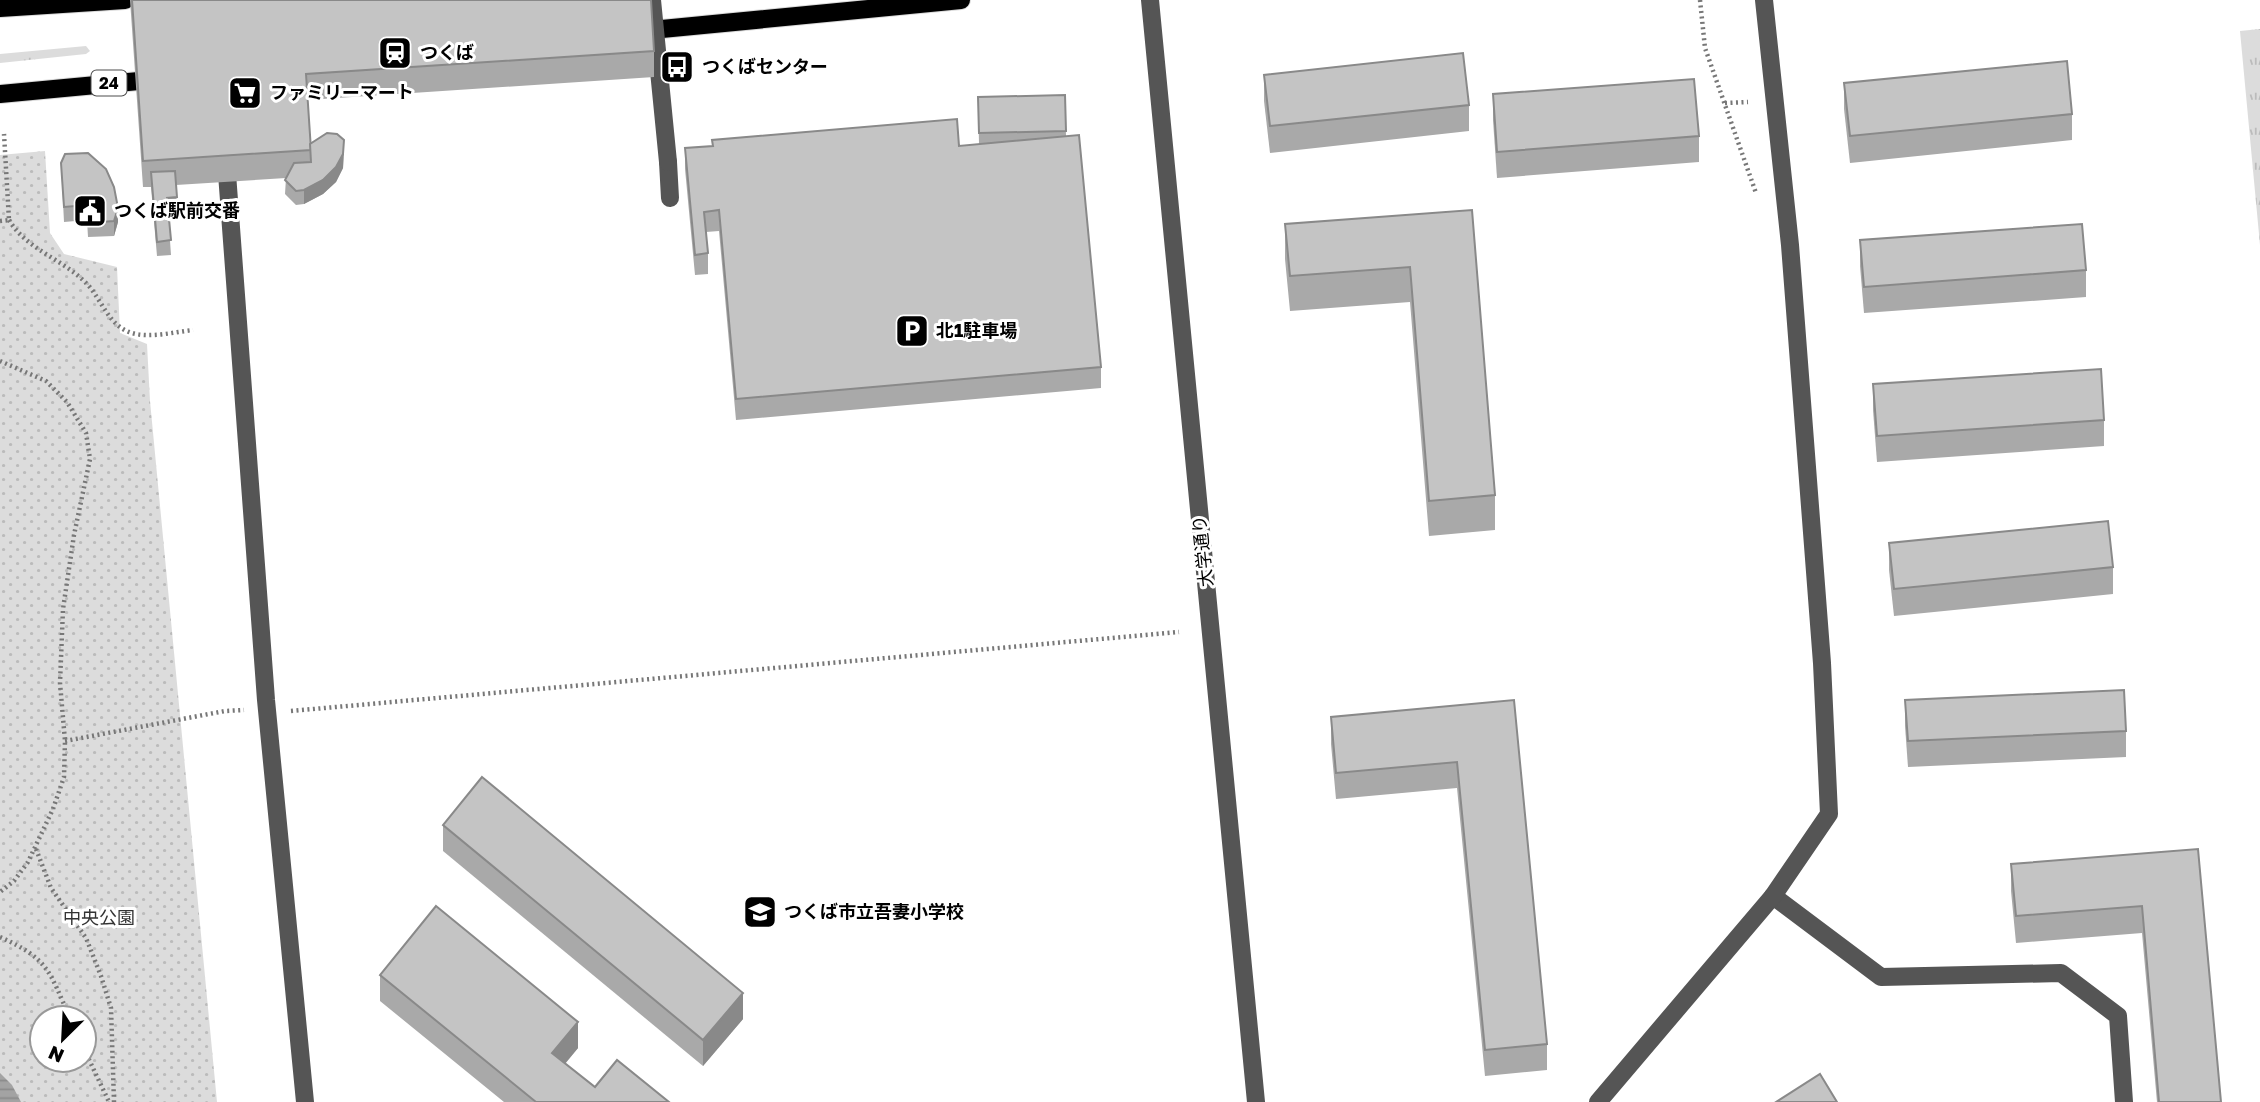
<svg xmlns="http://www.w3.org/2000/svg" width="2260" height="1102" viewBox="0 0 2260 1102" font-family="'Golos Text','Noto Sans JP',sans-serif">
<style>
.grass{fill:url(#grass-tufts)}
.park{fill:url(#park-dots);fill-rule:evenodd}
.water{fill:url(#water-rules)}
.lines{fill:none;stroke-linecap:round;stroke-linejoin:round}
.major-casing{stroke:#dbdbdb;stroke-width:20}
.path{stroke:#777;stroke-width:4.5;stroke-dasharray:2 3.5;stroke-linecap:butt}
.minor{stroke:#555;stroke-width:18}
.major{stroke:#000;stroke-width:18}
.minor-bridge{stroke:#555;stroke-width:18}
.wall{fill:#a9a9a9}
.shaded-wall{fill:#898989}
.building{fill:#c4c4c4;stroke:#898989;stroke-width:2}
.labels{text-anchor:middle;stroke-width:6;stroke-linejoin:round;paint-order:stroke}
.shield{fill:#fff;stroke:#4c4c4c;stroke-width:2}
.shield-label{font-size:16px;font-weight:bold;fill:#000}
.poi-label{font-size:18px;font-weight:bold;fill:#000;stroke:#fff;text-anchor:start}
.street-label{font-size:18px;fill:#000;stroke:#fff}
.park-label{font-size:18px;fill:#333;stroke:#fff}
</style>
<defs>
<pattern id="grass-tufts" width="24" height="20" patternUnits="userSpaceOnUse" patternTransform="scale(1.75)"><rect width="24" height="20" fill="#dcdcdc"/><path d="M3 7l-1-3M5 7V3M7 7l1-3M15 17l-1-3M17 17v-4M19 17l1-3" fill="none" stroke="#bbb"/></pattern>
<pattern id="park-dots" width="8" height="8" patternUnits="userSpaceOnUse" patternTransform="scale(1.75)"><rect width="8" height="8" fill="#dcdcdc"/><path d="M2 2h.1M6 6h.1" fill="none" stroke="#bbb" stroke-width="1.8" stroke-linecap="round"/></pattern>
<pattern id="water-rules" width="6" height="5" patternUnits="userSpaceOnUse" patternTransform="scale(1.75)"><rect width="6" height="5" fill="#a3a3a3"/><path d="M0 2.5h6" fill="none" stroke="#8b8b8b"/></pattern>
</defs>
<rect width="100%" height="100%" fill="#fff"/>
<g class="grass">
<path d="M2260 29V245L2240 31Z"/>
<path d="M86 46 90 51 86 54 0 63V54Z"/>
</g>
<path class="park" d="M45 151 50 233 64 254 117 267 120 333 147 344 150 401 217 1102H0V155ZM42 1018H84V1060H42Z"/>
<path class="water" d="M0 1073 12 1085 21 1102H0Z"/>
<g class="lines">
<defs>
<g id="major">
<path d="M0 8 125 0"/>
<path d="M641 31 961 0"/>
<path d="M0 94 160 79"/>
</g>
</defs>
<use href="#major" class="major-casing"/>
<g class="path">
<path d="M1700 0 1705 48 1756 193"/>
<path d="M1725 103 1748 102"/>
<path d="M9 220C26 249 62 259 85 282 99 295 106 319 123 329 142 341 173 332 193 330"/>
<path d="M0 221 9 220 4 134"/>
<path d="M0 361 46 381 67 402 86 433 90 459 74 535 63 609 60 683 65 741 64 777 53 809 28 862 14 881 0 892"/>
<path d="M291 711 1179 632"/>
<path d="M65 741 225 711 244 710"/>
<path d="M36 849 51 888 86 938 101 976 111 1008 114 1102"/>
<path d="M0 937C49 959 49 971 70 1018"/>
<path d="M84 1049 109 1102"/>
</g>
<g class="minor">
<path d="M1150 0 1256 1102"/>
<path d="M226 160 266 700 305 1102"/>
<path d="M668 162 670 198"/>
<path d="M1773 896 1881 977 2061 973 2118 1016 2124 1102"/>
<path d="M1598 1102 1773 896 1829 814 1822 663 1790 245 1764 0"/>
</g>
<use href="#major" class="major"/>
<path class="minor-bridge" d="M652 0 668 162"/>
</g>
<g class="wall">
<path d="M130 0H651L654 51V77L307 100 310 144 344 154 343 168 336 182 323 194 304 204 296 205 285 194 286 178 176 185 177 212H168L171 255 157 256 151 187H143Z"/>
<path d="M1264 75 1469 105V131L1270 153 1264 101Z"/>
<path d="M1844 83 2072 114V140L1850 163 1844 109Z"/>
<path d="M1493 94 1699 136V162L1497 178 1493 120Z"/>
<path d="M1065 95 1066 136 1101 367V388L736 420 719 231 706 232 708 253V274L695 275 685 169V148L712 146V140L959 146 979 144 978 97Z"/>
<path d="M61 163 118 222 114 236 88 237 87 220 64 222Z"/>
<path d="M1472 210 1495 495V530L1429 536 1410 302 1290 311 1285 259V224Z"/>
<path d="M1860 240 2086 270V297L1864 313 1860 266Z"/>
<path d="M1873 384 2104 420V446L1877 462 1873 410Z"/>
<path d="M1889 543 2113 567V594L1894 616 1889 570Z"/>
<path d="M1514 700 1547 1044V1070L1485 1076 1457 788 1336 799 1331 744V717Z"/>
<path d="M1905 700 2126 731V757L1908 767 1905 726Z"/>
<path d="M443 825 743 1019 703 1066 443 851Z"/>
<path d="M2198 849 2221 1102H2157L2142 933 2016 943 2011 891V864Z"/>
<path d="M380 975 578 1048 565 1064 595 1087 669 1102H504L380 1001Z"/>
</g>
<g class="shaded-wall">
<path d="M344 140 343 168 336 182 323 194 304 204V190Z"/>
<path d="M118 208V222L114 236V221Z"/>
<path d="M743 993V1019L703 1066V1040Z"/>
<path d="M578 1022V1048L552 1079V1053Z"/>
</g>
<g class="building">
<path d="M132 0H651L654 51 306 74 311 150 143 161Z"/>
<path d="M1463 53 1469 105 1270 126 1264 75Z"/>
<path d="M2067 61 2072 114 1850 136 1844 83Z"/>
<path d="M1694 79 1699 136 1497 152 1493 94Z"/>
<path d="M1065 95 1066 131 979 133 978 97Z"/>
<path d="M957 119 959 146 1079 135 1101 367 736 399 719 210 704 212 708 253 695 255 685 148 713 146 712 140Z"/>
<path d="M327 133 337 134 344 140 343 154 336 167 323 180 304 190 296 191 285 180 294 163 311 162 310 144Z"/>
<path d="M88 153 106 169 114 187 118 208 114 221 88 223 87 205 64 207 61 163 65 154Z"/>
<path d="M175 171 177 197 167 198 171 240 157 242 151 172Z"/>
<path d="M1472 210 1495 495 1429 501 1410 267 1290 276 1285 224Z"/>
<path d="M2082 224 2086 270 1864 287 1860 240Z"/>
<path d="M2101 369 2104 420 1877 436 1873 384Z"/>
<path d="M2108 521 2113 567 1894 589 1889 543Z"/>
<path d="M2124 690 2126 731 1908 741 1905 700Z"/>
<path d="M1514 700 1547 1044 1485 1050 1457 762 1336 773 1331 717Z"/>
<path d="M482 777 743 993 703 1040 443 825Z"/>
<path d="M2198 849 2221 1102H2159L2142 906 2016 916 2011 864Z"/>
<path d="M436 906 578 1022 552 1053 595 1087 617 1060 669 1102H536L380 975Z"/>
<path d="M1820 1074 1837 1102H1776Z"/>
</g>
<defs>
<symbol id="station-square" viewBox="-11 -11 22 22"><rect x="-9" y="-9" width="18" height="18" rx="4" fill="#000" stroke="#fff"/><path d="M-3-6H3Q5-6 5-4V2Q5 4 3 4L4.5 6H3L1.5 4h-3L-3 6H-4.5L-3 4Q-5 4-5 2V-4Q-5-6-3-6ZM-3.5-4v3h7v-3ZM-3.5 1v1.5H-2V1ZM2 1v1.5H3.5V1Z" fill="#fff"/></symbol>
<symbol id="bus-square" viewBox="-11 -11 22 22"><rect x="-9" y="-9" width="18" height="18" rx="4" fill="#000" stroke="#fff"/><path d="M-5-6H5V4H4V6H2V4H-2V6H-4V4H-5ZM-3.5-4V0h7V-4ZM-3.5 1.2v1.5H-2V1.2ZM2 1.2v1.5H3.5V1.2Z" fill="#fff"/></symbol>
<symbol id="supermarket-square" viewBox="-11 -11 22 22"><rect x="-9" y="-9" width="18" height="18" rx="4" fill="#000" stroke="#fff"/><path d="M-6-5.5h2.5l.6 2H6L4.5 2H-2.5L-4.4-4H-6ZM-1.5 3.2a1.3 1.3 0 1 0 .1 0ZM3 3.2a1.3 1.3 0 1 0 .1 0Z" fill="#fff"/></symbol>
<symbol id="civic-square" viewBox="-11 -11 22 22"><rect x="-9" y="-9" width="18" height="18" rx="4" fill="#000" stroke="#fff"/><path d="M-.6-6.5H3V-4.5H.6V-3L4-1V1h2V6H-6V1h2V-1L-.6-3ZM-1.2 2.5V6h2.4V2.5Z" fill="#fff"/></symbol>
<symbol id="parking-square" viewBox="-11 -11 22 22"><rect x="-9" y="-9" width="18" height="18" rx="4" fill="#000" stroke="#fff"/><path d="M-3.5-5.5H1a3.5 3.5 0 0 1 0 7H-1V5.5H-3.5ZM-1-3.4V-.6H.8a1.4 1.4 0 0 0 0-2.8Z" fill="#fff"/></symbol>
<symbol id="school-square" viewBox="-11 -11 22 22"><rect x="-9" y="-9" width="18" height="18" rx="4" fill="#000" stroke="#fff"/><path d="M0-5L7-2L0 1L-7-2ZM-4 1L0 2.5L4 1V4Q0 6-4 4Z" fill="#fff"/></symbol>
</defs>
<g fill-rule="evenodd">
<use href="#station-square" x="376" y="34" width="38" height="38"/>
<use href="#bus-square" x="658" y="48" width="38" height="38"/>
<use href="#supermarket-square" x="226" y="74" width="38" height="38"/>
<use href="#civic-square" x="71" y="192" width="38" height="38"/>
<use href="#parking-square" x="893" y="312" width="38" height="38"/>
<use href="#school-square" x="741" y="893" width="38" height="38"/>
</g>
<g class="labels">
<rect class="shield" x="91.5" y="70.5" width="35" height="25" rx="5"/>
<g class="shield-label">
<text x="109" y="89">24</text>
</g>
<g class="poi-label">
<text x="420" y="59">つくば</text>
<text x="702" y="73">つくばセンター</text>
<text x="270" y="99">ファミリーマート</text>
<text x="114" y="217">つくば駅前交番</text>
<text x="936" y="337">北1駐車場</text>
<text x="784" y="918">つくば市立吾妻小学校</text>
</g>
<g class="street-label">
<text transform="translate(1203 551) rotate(-96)" y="6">大学通り</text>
</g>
<g class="park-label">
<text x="99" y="924">中央公園</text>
</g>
</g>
<g transform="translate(63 1039) rotate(204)"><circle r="33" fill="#ffffff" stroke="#999999" stroke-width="2"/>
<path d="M0-5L12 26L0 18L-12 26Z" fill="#000000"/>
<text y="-10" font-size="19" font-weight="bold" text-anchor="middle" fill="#000000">N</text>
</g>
</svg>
